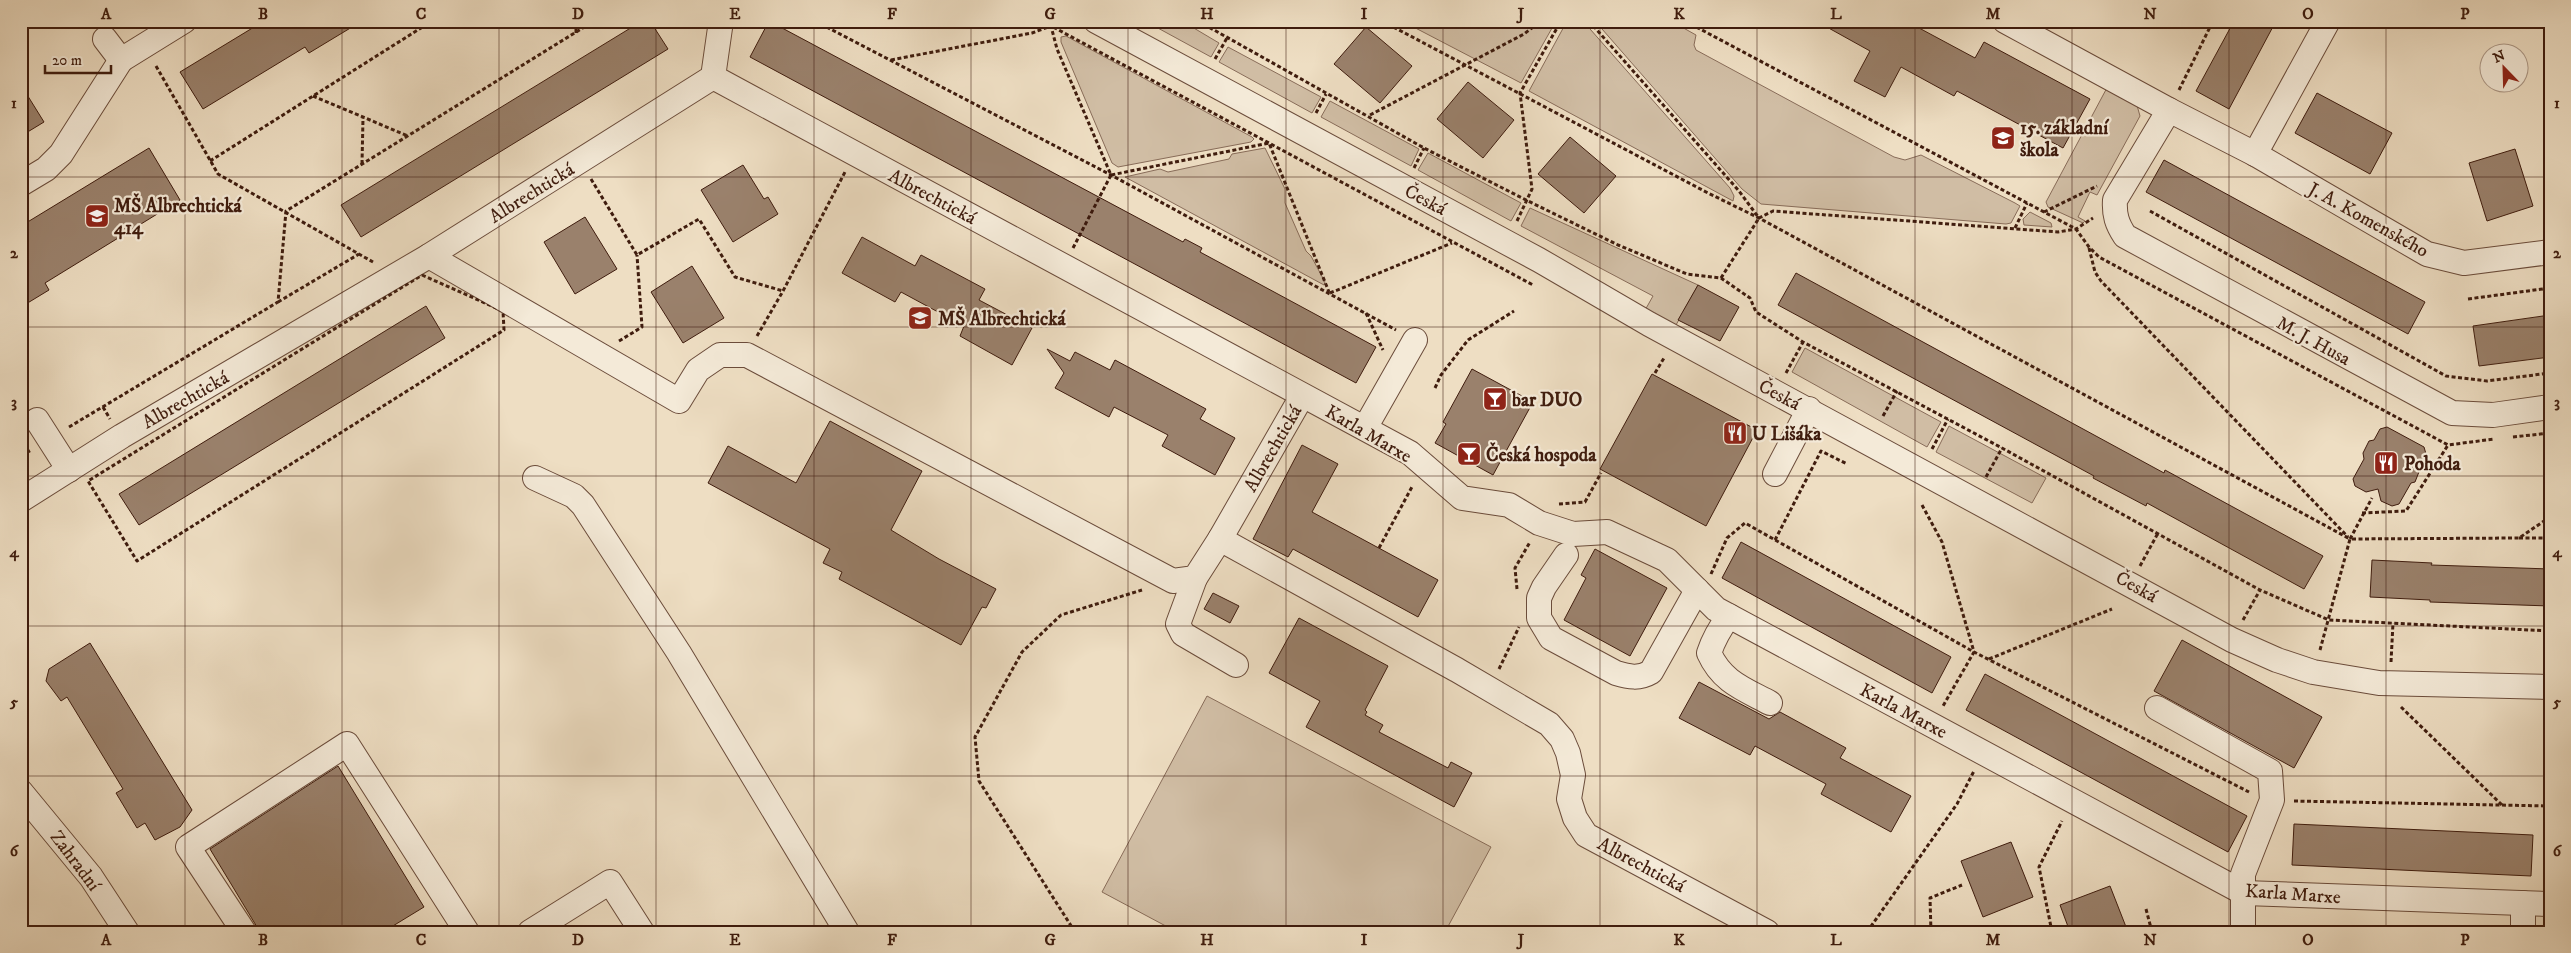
<svg xmlns="http://www.w3.org/2000/svg" width="2571" height="953" viewBox="0 0 2571 953" font-family="'IM FELL DW Pica',serif">
<style>
.green{fill:#d0bda4;stroke:#886c59}
.building{fill:#9a816c;stroke:#3f1c0e}
.lines{fill:none;stroke-linecap:round;stroke-linejoin:round}
.minor-casing{stroke:#6b4c3b;stroke-width:26}
.path{stroke:#3f1c0e;stroke-width:3;stroke-dasharray:4 2.5;stroke-linecap:butt}
.minor{stroke:#f4ead8;stroke-width:24}
.grid{fill:none;stroke:#3f1c0e;stroke-width:1;stroke-opacity:0.55}
.labels{text-anchor:middle;stroke-width:4.5;stroke-linejoin:round;paint-order:stroke}
.poi-label{font-size:19px;font-weight:bold;fill:#3f1c0e;stroke:#f4ead8;text-anchor:start}
.street-label{font-size:19px;fill:#3f1c0e;stroke:#f4ead8}
.neatline{fill:none;stroke:#3f1c0e;stroke-width:2}
.grid-label{font-size:16px;text-anchor:middle;font-weight:bold;fill:#3f1c0e}
</style>
<rect width="100%" height="100%" fill="#eedec3"/>
<filter id="stains"><feTurbulence type="fractalNoise" baseFrequency=".004" numOctaves="4"/><feColorMatrix values="0 0 0 0 .2 0 0 0 0 .09 0 0 0 0 .02 0 0 0 .5 -.17"/></filter>
<radialGradient id="worn" r=".72"><stop offset=".6" stop-color="#630" stop-opacity="0"/><stop offset="1" stop-color="#630" stop-opacity=".3"/></radialGradient>
<g class="green">
<path d="M1145 21H1182L1219 43 1211 57Z"/>
<path d="M1402 21H1556L1521 83Z"/>
<path d="M1567 21H1583L1730 188 1734 196 1733 201 1529 91Z"/>
<path d="M1595 21H1671L1696 35 1694 45 1696 50 1894 157 1905 160 1921 155 2015 203 2020 206 2011 223 2006 224 1761 204 1742 189Z"/>
<path d="M1066 36 1252 137 1254 139 1251 142 1118 167 1112 163 1061 42V37Z"/>
<path d="M1228 47 1321 97 1312 113 1219 62Z"/>
<path d="M2109 84 2136 102 2140 116 2097 195 2090 192 2078 217 2085 221 2083 223 2048 207 2046 202Z"/>
<path d="M1330 101 1419 149 1411 166 1321 117Z"/>
<path d="M1265 148 1285 189V203L1306 251 1311 256 1325 282 1324 285 1125 177 1160 169 1168 172 1229 159 1232 154Z"/>
<path d="M1428 153 1521 203 1511 221 1418 170Z"/>
<path d="M1530 208 1698 285 1676 325 1667 329 1644 312 1653 296 1521 226Z"/>
<path d="M2030 212 2051 223 2052 227 2024 225 2023 219Z"/>
<path d="M1805 348 1941 422 1927 447 1792 372Z"/>
<path d="M1949 426 2046 478 2032 503 1936 452Z"/>
<path d="M1207 696 1491 847 1445 932H1177L1102 892Z"/>
</g>
<g class="building">
<path d="M264 21H362L309 53 305 47 203 109 180 72Z"/>
<path d="M642 21H650L668 49 361 237 341 205Z"/>
<path d="M769 21 1183 242 1185 239 1202 248 1200 252 1376 347 1356 383 750 57Z"/>
<path d="M1816 21H1906L1975 58 1984 42 2090 99 2063 148 1957 91 1954 96 1901 67 1885 97 1854 81 1870 51Z"/>
<path d="M2234 21H2276L2229 109 2196 91Z"/>
<path d="M1366 27 1412 66 1380 103 1334 64Z"/>
<path d="M1468 82 1514 120 1483 158 1437 119Z"/>
<path d="M21 85 44 122 21 136Z"/>
<path d="M2317 93 2392 133 2370 174 2295 133Z"/>
<path d="M1570 137 1616 176 1584 213 1538 174Z"/>
<path d="M149 148 180 200 45 283 49 290 21 307V226Z"/>
<path d="M2515 149 2533 206 2487 221 2469 163Z"/>
<path d="M2164 160 2425 302 2408 334 2146 192Z"/>
<path d="M743 165 764 199 768 197 778 214 733 242 701 190Z"/>
<path d="M585 217 617 269 575 294 544 242Z"/>
<path d="M862 237 915 266 921 255 985 289 979 300 1032 328 1012 365 960 336 964 326 901 292 895 302 842 273Z"/>
<path d="M692 266 724 318 683 343 651 292Z"/>
<path d="M1796 273 2164 473 2165 470 2323 556 2304 589 2147 503 2146 506 2093 478 2094 476 1778 305Z"/>
<path d="M1698 285 1739 307 1720 341 1678 320Z"/>
<path d="M426 306 445 338 139 525 119 494Z"/>
<path d="M2550 315V357L2479 366 2473 326Z"/>
<path d="M1047 349 1070 361 1075 352 1110 370 1115 360 1206 409 1200 419 1235 438 1215 475 1162 446 1168 435 1114 407 1109 417 1055 388 1064 373Z"/>
<path d="M1472 369 1533 402 1493 475 1435 443 1446 424 1443 422Z"/>
<path d="M1652 374 1757 430 1706 526 1600 469Z"/>
<path d="M830 421 922 471 891 530 939 559 996 589 986 608 982 607 961 645 839 579 842 572 823 563 830 549 708 483 728 446 796 483Z"/>
<path d="M2387 427 2424 447 2426 454 2415 482 2411 483 2399 504 2392 506 2381 501 2378 489 2366 492 2355 486 2353 479 2364 459 2363 453 2369 441 2374 440 2380 429Z"/>
<path d="M1302 445 1338 464 1312 512 1438 580 1418 617 1293 549 1288 557 1253 539Z"/>
<path d="M1741 542 1951 657 1932 693 1722 578Z"/>
<path d="M1595 549 1667 588 1630 656 1564 620 1586 578 1581 575Z"/>
<path d="M2372 560 2432 563 2431 565 2550 569V606L2430 602V600L2370 597Z"/>
<path d="M1213 593 1239 606 1230 623 1204 609Z"/>
<path d="M1299 618 1388 666 1365 710 1367 712 1365 715 1383 725 1379 732 1448 768 1451 762 1472 773 1454 807 1306 727 1320 701 1269 673Z"/>
<path d="M2182 640 2322 717 2294 768 2154 691Z"/>
<path d="M90 643 192 810 180 827 155 840 145 823 137 828 116 793 123 789 67 697 61 701 46 681 49 669Z"/>
<path d="M1985 674 2247 816 2228 852 1966 710Z"/>
<path d="M1699 682 1769 719 1780 712 1846 748 1840 758 1911 796 1891 832 1821 794 1826 784 1755 746 1750 755 1679 718Z"/>
<path d="M338 766 424 907 383 932H260L210 849Z"/>
<path d="M2294 824 2533 835 2531 876 2292 865Z"/>
<path d="M2011 842 2033 897 1983 917 1961 861Z"/>
<path d="M2110 886 2128 932H2070L2060 905Z"/>
</g>
<g class="lines">
<defs>
<g id="minor">
<path d="M1096 21 1539 260 1649 324 2232 640 2277 660 2313 672 2379 683 2550 687"/>
<path d="M2005 21 2169 110"/>
<path d="M105 39 121 60 184 21"/>
<path d="M713 77 721 21"/>
<path d="M2255 154 2328 21"/>
<path d="M21 184 46 169 61 154 121 60"/>
<path d="M2550 252 2464 263 2427 254 2255 154 2169 110 2115 200C2114 215 2117 224 2125 236L2452 413 2493 415 2550 407"/>
<path d="M429 256 679 401 698 370 720 355H747L1173 581 1195 578 1220 539 1302 396"/>
<path d="M37 420 69 470"/>
<path d="M1365 428 1415 340"/>
<path d="M1775 474 1809 409"/>
<path d="M535 478 574 496 583 505 679 653 847 932"/>
<path d="M21 500 122 436 429 256 713 77 1410 453 1462 498 1509 505 1539 523 1573 534 1607 532 1667 560 1716 609 2244 893 2550 904"/>
<path d="M1220 539 1457 670 1549 724 1562 739 1568 753 1573 775 1569 799 1575 818 1586 835 1767 932"/>
<path d="M1566 555 1544 587 1539 598V618L1551 638 1616 673C1629 677 1639 679 1651 672L1697 590"/>
<path d="M1195 578 1178 624 1183 634 1236 665"/>
<path d="M1729 616C1720 628 1714 638 1709 653 1722 682 1744 689 1770 703"/>
<path d="M2157 708 2270 771 2272 800 2243 874V932"/>
<path d="M21 792 91 877 127 932"/>
<path d="M244 932 188 847 347 744 467 932"/>
<path d="M530 932 610 882 642 932"/>
<path d="M2523 932V903"/>
</g>
</defs>
<use href="#minor" class="minor-casing"/>
<g class="path">
<path d="M815 21 1111 175 1396 330"/>
<path d="M1042 21 1533 285"/>
<path d="M1198 21 1424 148 1528 201 1618 245 1687 274 1721 278 1750 298 1756 312 1803 342 2002 448 2260 590 2329 620 2550 631"/>
<path d="M1382 21 1708 193 1759 218 2350 539"/>
<path d="M1589 21 1739 191 1759 218 1773 211 2058 232 2076 229 2093 218"/>
<path d="M1685 21 2076 229 2089 247 2099 257 2448 445 2494 439"/>
<path d="M206 26 213 21"/>
<path d="M576 33V21"/>
<path d="M1215 59 1227 38"/>
<path d="M891 60 1032 33 1051 26 1057 49 1111 175 1269 143 1329 292"/>
<path d="M156 66 218 174 373 262"/>
<path d="M2179 90 2213 21"/>
<path d="M313 96 408 136"/>
<path d="M1316 113 1326 94"/>
<path d="M1370 115 1524 34 1541 21"/>
<path d="M210 161 432 21"/>
<path d="M362 164 363 118"/>
<path d="M1414 168 1424 148"/>
<path d="M591 179 637 255 699 219 735 277 783 291"/>
<path d="M2150 211 2446 376 2487 381 2550 373"/>
<path d="M2044 212 2097 186"/>
<path d="M1517 221 1532 189 1520 93 1561 21"/>
<path d="M2015 228 2027 203"/>
<path d="M1073 248 1111 175"/>
<path d="M2089 248 2095 272 2101 281 2348 537"/>
<path d="M422 275 503 311 504 330 137 561 88 481Z"/>
<path d="M1721 278 1759 218"/>
<path d="M1330 293 1452 243"/>
<path d="M2468 299 2550 288"/>
<path d="M278 302 359 254"/>
<path d="M1366 313 1383 350"/>
<path d="M757 336 783 291 845 172"/>
<path d="M619 341 642 327 637 255"/>
<path d="M1655 373 1664 358"/>
<path d="M1786 373 1803 342"/>
<path d="M1435 388 1441 375 1468 340 1514 311"/>
<path d="M103 407 110 419"/>
<path d="M1883 416 1897 391"/>
<path d="M69 427 278 302 286 211 594 21"/>
<path d="M2513 437 2550 433"/>
<path d="M1932 449 1948 419"/>
<path d="M21 456 31 450"/>
<path d="M1986 477 2002 448"/>
<path d="M1559 504 1585 502 1601 473"/>
<path d="M1922 505 1942 542 1974 652 1943 706"/>
<path d="M2362 513 2406 511 2448 445"/>
<path d="M2519 538H2550"/>
<path d="M2350 539 2372 498"/>
<path d="M1775 540 1821 451 1847 464"/>
<path d="M1379 548 1413 485"/>
<path d="M2140 566 2158 533"/>
<path d="M1711 574 1727 538 1745 523 1974 652 2249 792"/>
<path d="M1517 589 1515 568 1530 542"/>
<path d="M2243 620 2260 590"/>
<path d="M2320 650 2350 539 2519 538 2550 517"/>
<path d="M1989 659 2112 609"/>
<path d="M2391 662 2393 623"/>
<path d="M1499 669 1519 627"/>
<path d="M2401 707 2502 805"/>
<path d="M2294 801 2550 806"/>
<path d="M2146 909 2152 932"/>
<path d="M1075 932 979 781 975 737 1022 652 1061 615 1142 590"/>
<path d="M1867 932 1957 804 1974 771"/>
<path d="M1931 932 1930 898 1962 885"/>
<path d="M2052 932 2039 867 2062 821"/>
</g>
<use href="#minor" class="minor"/>
</g>
<path class="grid" d="M185 21V932M342 21V932M499 21V932M656 21V932M814 21V932M971 21V932M1128 21V932M1286 21V932M1443 21V932M1600 21V932M1757 21V932M1915 21V932M2072 21V932M2229 21V932M2386 21V932M21 177H2550M21 327H2550M21 476H2550M21 626H2550M21 776H2550"/>
<defs>
<symbol id="school-square" viewBox="-11 -11 22 22"><rect x="-9" y="-9" width="18" height="18" rx="4" fill="#8f2418" stroke="#f4ead8"/><path d="M0-5L7-2L0 1L-7-2ZM-4 1L0 2.5L4 1V4Q0 6-4 4Z" fill="#fff"/></symbol>
<symbol id="bar-square" viewBox="-11 -11 22 22"><rect x="-9" y="-9" width="18" height="18" rx="4" fill="#8f2418" stroke="#f4ead8"/><path d="M-6-5H6L.8 .8V4.5H3.5V6h-7V4.5H-.8V.8Z" fill="#fff"/></symbol>
<symbol id="restaurant-square" viewBox="-11 -11 22 22"><rect x="-9" y="-9" width="18" height="18" rx="4" fill="#8f2418" stroke="#f4ead8"/><path d="M-5-6h1v4h1v-4h1v4h1v-4h1v5L-1.5 .5V6h-2V.5L-5-1ZM5-6V6H3V1.5H1.5Q1.5-4 5-6Z" fill="#fff"/></symbol>
</defs>
<g fill-rule="evenodd">
<use href="#school-square" x="1989" y="124" width="28" height="28"/>
<use href="#school-square" x="83" y="202" width="28" height="28"/>
<use href="#school-square" x="906" y="304" width="28" height="28"/>
<use href="#bar-square" x="1481" y="385" width="28" height="28"/>
<use href="#restaurant-square" x="1721" y="419" width="28" height="28"/>
<use href="#bar-square" x="1455" y="440" width="28" height="28"/>
<use href="#restaurant-square" x="2372" y="449" width="28" height="28"/>
</g>
<g class="labels">
<g class="poi-label">
<text x="2020" y="134">15. základní<tspan x="2020" dy="22">škola</tspan></text>
<text x="114" y="212">MŠ Albrechtická<tspan x="114" dy="22">414</tspan></text>
<text x="938" y="325">MŠ Albrechtická</text>
<text x="1512" y="406">bar DUO</text>
<text x="1752" y="440">U Lišáka</text>
<text x="1486" y="461">Česká hospoda</text>
<text x="2404" y="470">Pohoda</text>
</g>
<g class="street-label">
<text transform="translate(531 192) rotate(-32)" y="7">Albrechtická</text>
<text transform="translate(933 196) rotate(28)" y="7">Albrechtická</text>
<text transform="translate(1426 199) rotate(28)" y="7">Česká</text>
<text transform="translate(2369 219) rotate(29)" y="7">J. A. Komenského</text>
<text transform="translate(2314 340) rotate(29)" y="7">M. J. Husa</text>
<text transform="translate(1780 394) rotate(28)" y="7">Česká</text>
<text transform="translate(185 399) rotate(-30)" y="7">Albrechtická</text>
<text transform="translate(1369 433) rotate(30)" y="7">Karla Marxe</text>
<text transform="translate(1272 448) rotate(-60)" y="7">Albrechtická</text>
<text transform="translate(2137 586) rotate(29)" y="7">Česká</text>
<text transform="translate(1904 710) rotate(28)" y="7">Karla Marxe</text>
<text transform="translate(76 860) rotate(53)" y="7">Zahradní</text>
<text transform="translate(1642 864) rotate(28)" y="7">Albrechtická</text>
<text transform="translate(2293 893) rotate(4)" y="7">Karla Marxe</text>
</g>
</g>
<rect width="2571" height="953" fill="none" stroke="#eedec3" stroke-width="55"/>
<g transform="translate(2504 68) rotate(337)"><circle r="24" fill="#f4ead8" stroke="#ac9887"/>
<path d="M0-4L9 19L0 12L-9 19Z" fill="#8f2418"/>
<text y="-8" font-size="14" font-weight="bold" text-anchor="middle" fill="#3f1c0e">N</text>
</g>
<path d="M45 65v8h66v-8" fill="none" stroke="#3f1c0e" stroke-width="2.5"/>
<text x="52" y="65" font-size="15" fill="#3f1c0e" stroke="#f4ead8" stroke-width="4" paint-order="stroke">20 m</text>
<rect x="28" y="28" width="2516" height="898" class="neatline"/>
<g class="grid-label">
<text x="106" y="19">A</text>
<text x="263" y="19">B</text>
<text x="421" y="19">C</text>
<text x="578" y="19">D</text>
<text x="735" y="19">E</text>
<text x="892" y="19">F</text>
<text x="1050" y="19">G</text>
<text x="1207" y="19">H</text>
<text x="1364" y="19">I</text>
<text x="1521" y="19">J</text>
<text x="1679" y="19">K</text>
<text x="1836" y="19">L</text>
<text x="1993" y="19">M</text>
<text x="2150" y="19">N</text>
<text x="2308" y="19">O</text>
<text x="2465" y="19">P</text>
<text x="14" y="108">1</text>
<text x="2557" y="108">1</text>
<text x="14" y="258">2</text>
<text x="2557" y="258">2</text>
<text x="14" y="407">3</text>
<text x="2557" y="407">3</text>
<text x="14" y="557">4</text>
<text x="2557" y="557">4</text>
<text x="14" y="707">5</text>
<text x="2557" y="707">5</text>
<text x="14" y="856">6</text>
<text x="2557" y="856">6</text>
<text x="106" y="945">A</text>
<text x="263" y="945">B</text>
<text x="421" y="945">C</text>
<text x="578" y="945">D</text>
<text x="735" y="945">E</text>
<text x="892" y="945">F</text>
<text x="1050" y="945">G</text>
<text x="1207" y="945">H</text>
<text x="1364" y="945">I</text>
<text x="1521" y="945">J</text>
<text x="1679" y="945">K</text>
<text x="1836" y="945">L</text>
<text x="1993" y="945">M</text>
<text x="2150" y="945">N</text>
<text x="2308" y="945">O</text>
<text x="2465" y="945">P</text>
</g>
<rect width="100%" height="100%" filter="url(#stains)"/>
<rect width="100%" height="100%" fill="url(#worn)"/>
</svg>
